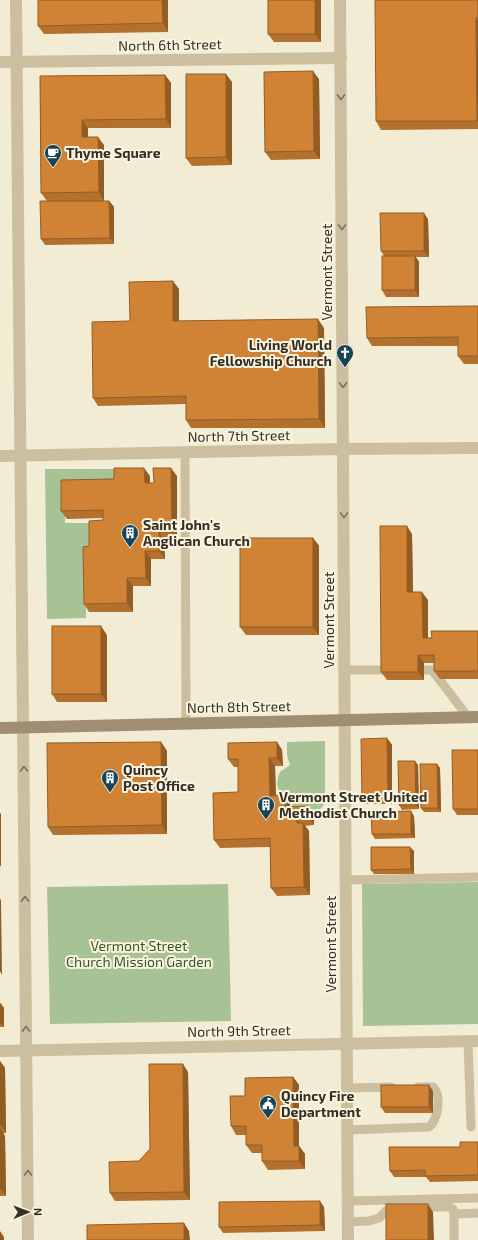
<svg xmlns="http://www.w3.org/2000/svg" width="478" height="1240" viewBox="0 0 478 1240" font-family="'Exo 2',sans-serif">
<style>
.green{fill:#a7c294}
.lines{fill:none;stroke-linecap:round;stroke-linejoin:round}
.lane{stroke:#cbbfa0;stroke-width:9}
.street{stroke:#cbbfa0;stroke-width:12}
.secondary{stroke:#9f8e72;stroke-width:12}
.wall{fill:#b4712e}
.shaded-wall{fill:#925c25}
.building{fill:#d18335;stroke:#925c25}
.oneway{stroke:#786f5c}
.labels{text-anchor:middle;stroke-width:4;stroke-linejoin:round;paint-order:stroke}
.street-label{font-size:14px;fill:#352e24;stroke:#faf5e1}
.poi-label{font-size:14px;font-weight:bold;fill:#352e24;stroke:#faf5e1;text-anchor:start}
.park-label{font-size:14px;fill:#385526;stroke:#faf5e1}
</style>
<rect width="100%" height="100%" fill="#f3ecd5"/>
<g class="green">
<path d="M45 469H117V485L65 486V523H91V552H86V618L47 619Z"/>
<path d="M325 741V797L323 806 318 811 315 812H308L293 807 291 801C278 796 274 785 280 772L290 765 287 755V742Z"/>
<path d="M478 882V1024L363 1026 362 884Z"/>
<path d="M228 884 231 1021 50 1024 47 887Z"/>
</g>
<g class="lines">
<g class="lane">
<path d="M185 453 186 723"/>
<path d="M344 670H387"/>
<path d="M424 670H432L468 717"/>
<path d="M345 880 478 877"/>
<path d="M468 1041 471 1127"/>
<path d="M347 1088 391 1087"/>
<path d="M347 1130 429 1127C438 1120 442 1095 433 1087H418"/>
<path d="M348 1201 478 1198"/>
<path d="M418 1207H449L453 1209 454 1214"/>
<path d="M348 1222 369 1221 379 1218 387 1210 397 1208"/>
<path d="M454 1240V1214L478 1213"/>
</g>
<g class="street">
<path d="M16 0 28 1240"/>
<path d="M340 0 348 1240"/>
<path d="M0 62 341 58"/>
<path d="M0 456 344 449 478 448"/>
<path d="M0 1051 478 1041"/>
</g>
<path class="secondary" d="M0 728 478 717"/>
</g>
<g class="wall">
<path d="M168 0V32L44 34 38 26Z"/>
<path d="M321 0V42H274L268 34Z"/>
<path d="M478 0V129L381 130 376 121Z"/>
<path d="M165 75 171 83V128H88V137L104 145V201H47L41 193 40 76Z"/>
<path d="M319 79 320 159 271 160 265 152Z"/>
<path d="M232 82V165L192 166 186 158Z"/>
<path d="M109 201 114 207V244L45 245 41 239Z"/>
<path d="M428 219 429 257H416L419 262V297H386L382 290 384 256 381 251Z"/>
<path d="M179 289V321L324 328 325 428H191L186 420V404L98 406 93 398 130 321Z"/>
<path d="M478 306V364H464L458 356V346H372L367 338Z"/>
<path d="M150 476V483H154L177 476V540L164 541 165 559H151V586H133V612H89L84 604 89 546 103 520V518L67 519 61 511 114 479Z"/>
<path d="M412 534 413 592 428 600V638L478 631V679H440L434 671V663H424V680H387L381 672Z"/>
<path d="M313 538 319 546V635H246L240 627Z"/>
<path d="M107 635V702H57L52 694Z"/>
<path d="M387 738 392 745V804H367L362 798Z"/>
<path d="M161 742 167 751V834L53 835 48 827Z"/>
<path d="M277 742 282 750 283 766H275L276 795H284L290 803V807L308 806 314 814V825L305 826 309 831 310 895 277 896 271 888 270 847 220 848 214 840 238 792V767H234L228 759Z"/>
<path d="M478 750V815H457L453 809Z"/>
<path d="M418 765 419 809 402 810 399 805Z"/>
<path d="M440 768 441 812H424L421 808Z"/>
<path d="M414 816 415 838 375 839 372 834Z"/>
<path d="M414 851V874H374L371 870Z"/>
<path d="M0 1004 4 1008V1027H0Z"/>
<path d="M0 1061 5 1068 6 1133H3L5 1136 6 1196H0Z"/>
<path d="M188 1072 190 1200 115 1201 110 1193 150 1149Z"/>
<path d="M293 1077 299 1085V1146L305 1154V1169L268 1170 262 1161V1153H252L246 1145V1135H236L231 1126 245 1096Z"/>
<path d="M433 1091V1113H385L381 1107Z"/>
<path d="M478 1142V1181L430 1182 426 1177H394L390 1171 460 1147Z"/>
<path d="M324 1207 325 1231 223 1233 219 1227Z"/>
</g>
<g class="shaded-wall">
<path d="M162 0H168V32L163 23Z"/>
<path d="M315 0H321V42L315 34Z"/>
<path d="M476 18 478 21V122L477 121Z"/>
<path d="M313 71 319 79 320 159 314 151Z"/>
<path d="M226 74 232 82V165L226 157Z"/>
<path d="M165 75 171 83V128L166 119Z"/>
<path d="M82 120 88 128V145L82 137Z"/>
<path d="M98 137 104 145V201L99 192Z"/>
<path d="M109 201 114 207V244L110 238Z"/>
<path d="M424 213 428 219 429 257 424 251Z"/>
<path d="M415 256 419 262V297L415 290Z"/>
<path d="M173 281 179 289V329L173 321Z"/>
<path d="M318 319 324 328 325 428 319 419Z"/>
<path d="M144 468 150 476V491L145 483Z"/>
<path d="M171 468 177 476V540L172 532Z"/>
<path d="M407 526 412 534 413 600 407 592Z"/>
<path d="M159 532 164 541 165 559 159 551Z"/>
<path d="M313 538 319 546V635L313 627Z"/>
<path d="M145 551 151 559V586L146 578Z"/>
<path d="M127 578 133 586V612L127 603Z"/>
<path d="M422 592 428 600V646L423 638Z"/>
<path d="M101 626 107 635V702L101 694Z"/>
<path d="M418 655 424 663V680L418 672Z"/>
<path d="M387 738 392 745V804L388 797Z"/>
<path d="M161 742 167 751V834L162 825Z"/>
<path d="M277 742 282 750 283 766 277 758Z"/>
<path d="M269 758 275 766 276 804 270 796Z"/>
<path d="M415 761 418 765 419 809 416 805Z"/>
<path d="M437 764 440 768 441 812 438 808Z"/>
<path d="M284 795 290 803V815L285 807Z"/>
<path d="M308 806 314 814V825L308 817Z"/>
<path d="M411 811 414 816 415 838 411 834Z"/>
<path d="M0 813 1 814V867L0 865Z"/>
<path d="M296 818 302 826 297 823Z"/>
<path d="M303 823 309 831 310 895 304 887Z"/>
<path d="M410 847 414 851V874L411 869Z"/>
<path d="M0 898 1 901 2 975 0 971Z"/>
<path d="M1 1004 4 1008V1027L1 1023Z"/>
<path d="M0 1061 5 1068 6 1133 0 1124Z"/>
<path d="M183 1064 188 1072 190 1200 184 1192Z"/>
<path d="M293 1077 299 1085V1146L305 1154V1169L299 1161 294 1146Z"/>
<path d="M429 1085 433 1091V1113L429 1107Z"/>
<path d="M0 1128 5 1136 6 1196 0 1188Z"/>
<path d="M320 1201 324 1207 325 1231 320 1225Z"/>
<path d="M428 1204 433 1212 434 1240H428Z"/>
<path d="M184 1223 189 1231 190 1240H184Z"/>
<path d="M0 1231 4 1237V1240H0Z"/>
</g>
<g class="building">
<path d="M38 0H162L163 23 38 26Z"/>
<rect x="268" y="0" width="47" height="34"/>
<path d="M375 0H478V18H476L477 121H376Z"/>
<path d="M313 71 314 151 265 152 264 72Z"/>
<path d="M186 74H226V157L186 158Z"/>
<path d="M165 75 166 119 82 120V137H98L99 192 41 193 40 76Z"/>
<path d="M40 201H109L110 238 41 239Z"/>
<path d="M380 213H424V251H381Z"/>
<rect x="382" y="256" width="33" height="34"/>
<path d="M173 281V321L318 319 319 419 186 420V396L93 398 92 322 130 321 129 282Z"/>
<path d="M478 306V356H458V337L367 338 366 307Z"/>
<path d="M114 468H144L145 483H154L153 468H171L172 532H159V551H145L146 578H127V603L84 604 83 547 89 546V521L103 520V510L61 511V480L114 479Z"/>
<path d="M380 526H407V592H422L423 638H432L431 631H478V671H434V655H418V672H381Z"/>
<rect x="240" y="538" width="73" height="89"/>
<rect x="52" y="626" width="49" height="68"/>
<path d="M387 738 388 797 362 798 361 739Z"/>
<path d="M161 742 162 825 48 827 47 743Z"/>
<path d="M277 742V758H269L270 796 284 795 285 807 308 806V817L296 818 297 823H303L304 887 271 888 270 838 214 840 213 793 238 792V759H228V743Z"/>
<path d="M452 750H478V809H453Z"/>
<path d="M398 761H415L416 805H399Z"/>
<path d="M420 764H437L438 808H421Z"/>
<path d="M411 811V834H372L371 812Z"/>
<path d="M371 847H410L411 869 371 870Z"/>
<rect x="0" y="1004" width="1" height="19"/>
<path d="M149 1064H183L184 1192 110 1193 109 1162 139 1161 150 1149Z"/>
<path d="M293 1077 294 1146H299V1161H262V1145H246V1126H231L230 1096H245V1078Z"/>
<rect x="381" y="1085" width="48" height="22"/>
<path d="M460 1142H478V1175L425 1176V1170L390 1171 389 1147H460Z"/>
<path d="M320 1201V1225L219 1227V1202Z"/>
<rect x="386" y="1204" width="42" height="36"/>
<path d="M184 1223V1240H87V1225Z"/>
</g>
<defs><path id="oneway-chevron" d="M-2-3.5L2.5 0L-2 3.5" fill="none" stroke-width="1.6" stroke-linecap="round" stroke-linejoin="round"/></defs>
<g class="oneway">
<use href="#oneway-chevron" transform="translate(341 97) rotate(90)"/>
<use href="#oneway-chevron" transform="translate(342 227) rotate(90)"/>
<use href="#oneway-chevron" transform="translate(343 385) rotate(90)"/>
<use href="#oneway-chevron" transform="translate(344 515) rotate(90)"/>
<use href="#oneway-chevron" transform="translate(24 769) rotate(-91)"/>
<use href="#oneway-chevron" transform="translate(25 899) rotate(-91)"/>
<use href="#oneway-chevron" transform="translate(26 1029) rotate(-91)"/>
<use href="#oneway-chevron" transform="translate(28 1173) rotate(-91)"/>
</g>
<defs>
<symbol id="cafe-pin" viewBox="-11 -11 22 30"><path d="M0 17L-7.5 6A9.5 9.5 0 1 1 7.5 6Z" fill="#174459" stroke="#faf5e1"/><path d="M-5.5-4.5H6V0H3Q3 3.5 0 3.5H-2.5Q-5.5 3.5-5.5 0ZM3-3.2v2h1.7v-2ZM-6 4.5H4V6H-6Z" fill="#fff"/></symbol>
<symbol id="church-pin" viewBox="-11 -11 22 30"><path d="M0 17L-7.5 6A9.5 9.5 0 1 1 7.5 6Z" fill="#174459" stroke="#faf5e1"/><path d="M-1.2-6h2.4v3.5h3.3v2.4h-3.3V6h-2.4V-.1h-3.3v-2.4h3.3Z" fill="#fff"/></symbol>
<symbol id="building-pin" viewBox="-11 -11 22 30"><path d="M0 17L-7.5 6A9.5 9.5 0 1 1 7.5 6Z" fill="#174459" stroke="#faf5e1"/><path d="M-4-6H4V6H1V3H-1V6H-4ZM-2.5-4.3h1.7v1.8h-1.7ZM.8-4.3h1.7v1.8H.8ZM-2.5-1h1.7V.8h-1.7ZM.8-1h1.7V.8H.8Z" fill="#fff"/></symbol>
<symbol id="civic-pin" viewBox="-11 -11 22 30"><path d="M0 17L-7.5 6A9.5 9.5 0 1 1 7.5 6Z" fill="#174459" stroke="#faf5e1"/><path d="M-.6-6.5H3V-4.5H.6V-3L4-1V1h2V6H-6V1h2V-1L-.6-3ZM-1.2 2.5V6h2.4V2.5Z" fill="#fff"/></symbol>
</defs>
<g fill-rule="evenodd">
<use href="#cafe-pin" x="43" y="143" width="20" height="27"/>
<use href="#church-pin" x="335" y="343" width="20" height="27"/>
<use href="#building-pin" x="120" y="523" width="20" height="27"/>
<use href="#building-pin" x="100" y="768" width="20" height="27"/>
<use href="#building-pin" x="256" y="795" width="20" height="27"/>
<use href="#civic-pin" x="258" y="1094" width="20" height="27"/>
</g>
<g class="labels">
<g class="street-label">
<text transform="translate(170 45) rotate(-1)" y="5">North 6th Street</text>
<text transform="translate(327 272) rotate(-90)" y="5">Vermont Street</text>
<text transform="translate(239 436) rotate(-1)" y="5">North 7th Street</text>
<text transform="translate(329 620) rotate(-90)" y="5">Vermont Street</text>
<text transform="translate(239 707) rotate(-1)" y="5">North 8th Street</text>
<text transform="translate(331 944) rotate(-90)" y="5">Vermont Street</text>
<text transform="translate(239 1031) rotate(-1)" y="5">North 9th Street</text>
</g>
<g class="poi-label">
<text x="66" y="158">Thyme Square</text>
<text x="332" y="350" text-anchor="end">Living World<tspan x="332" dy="16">Fellowship Church</tspan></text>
<text x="143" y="530">Saint John's<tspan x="143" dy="16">Anglican Church</tspan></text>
<text x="123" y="775">Quincy<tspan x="123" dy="16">Post Office</tspan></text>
<text x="279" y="802">Vermont Street United<tspan x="279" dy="16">Methodist Church</tspan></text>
<text x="281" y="1101">Quincy Fire<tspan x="281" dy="16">Department</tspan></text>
</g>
<g class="park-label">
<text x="139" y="951">Vermont Street<tspan x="139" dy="16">Church Mission Garden</tspan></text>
</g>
</g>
<g transform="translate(28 1212) rotate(89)" stroke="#faf5e1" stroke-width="3" paint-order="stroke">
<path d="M0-3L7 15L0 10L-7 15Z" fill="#352e24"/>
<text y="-6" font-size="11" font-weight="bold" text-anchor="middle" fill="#352e24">N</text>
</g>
</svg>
